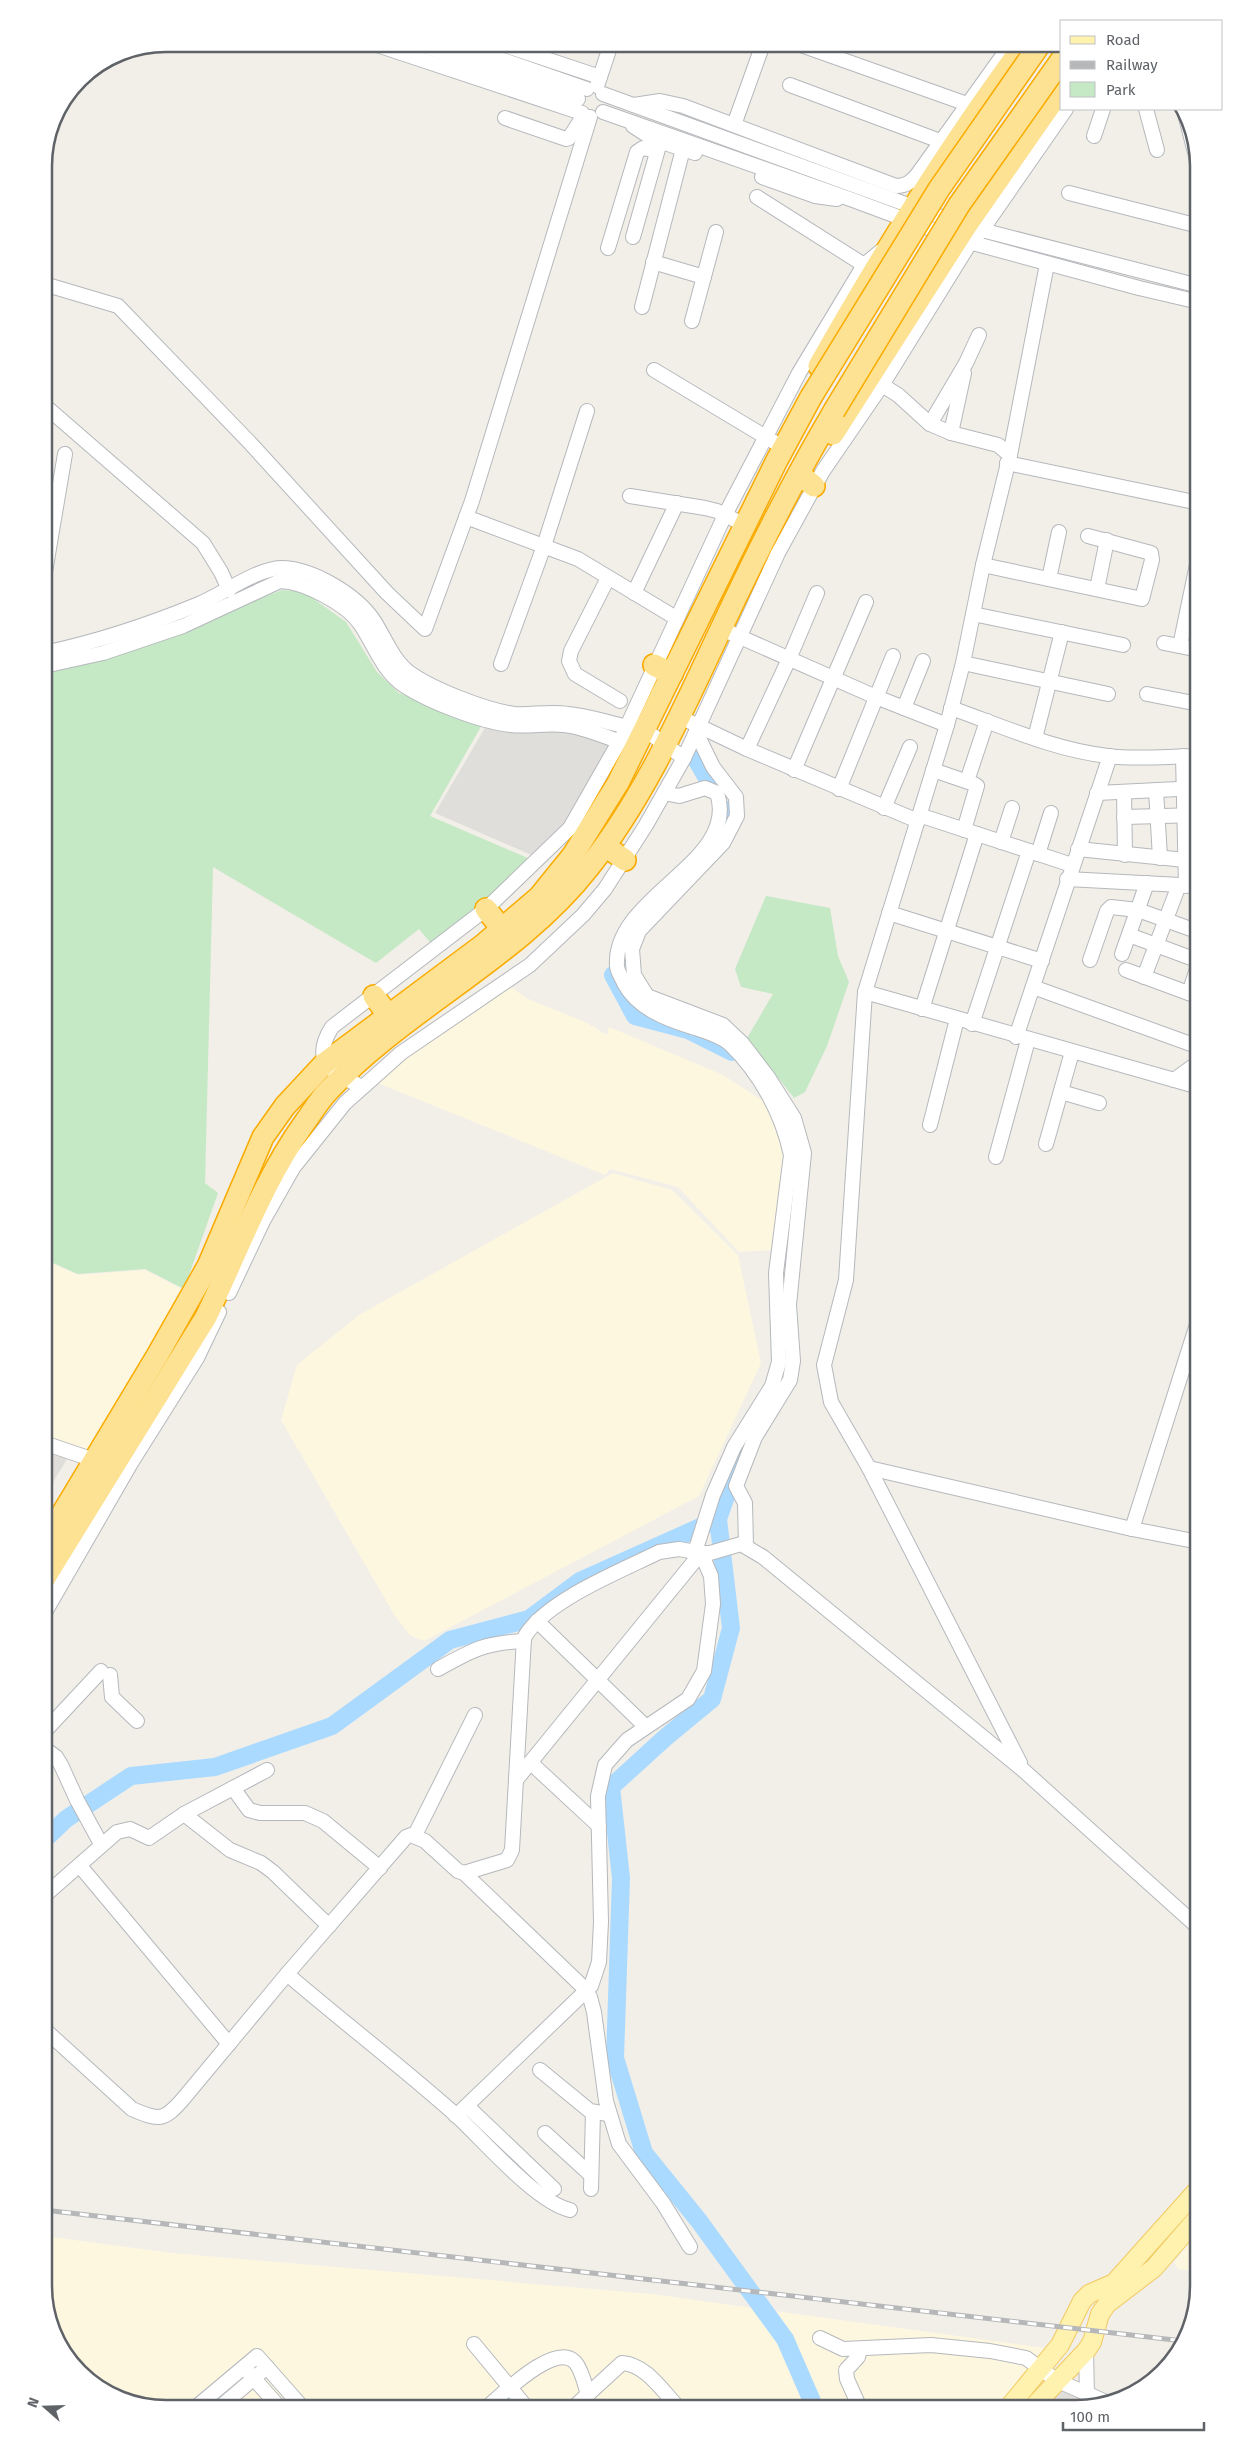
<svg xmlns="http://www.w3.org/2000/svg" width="1243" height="2452" viewBox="0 0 1243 2452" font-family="'Fira Sans',sans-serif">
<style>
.commercial{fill:#fef7e0}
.industrial{fill:#e0deda}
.green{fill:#c5e8c5}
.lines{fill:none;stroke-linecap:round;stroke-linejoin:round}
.river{stroke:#aadaff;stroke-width:18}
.minor-casing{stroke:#b5b8bc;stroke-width:16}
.major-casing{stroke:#f2c960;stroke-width:20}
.highway-casing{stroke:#f9ab00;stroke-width:24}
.minor{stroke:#fff;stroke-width:14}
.major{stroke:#fff2af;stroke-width:18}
.highway{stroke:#fde293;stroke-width:21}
.rail-casing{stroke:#b6b7b8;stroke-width:5}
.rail{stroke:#fff;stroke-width:3;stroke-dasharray:9;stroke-linecap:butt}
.highway-bridge-casing{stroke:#f9ab00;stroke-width:24;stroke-linecap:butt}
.highway-bridge{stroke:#fde293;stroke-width:21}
.rim{fill:none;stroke:#5f6368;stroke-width:2.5}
</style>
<rect width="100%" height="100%" fill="#f1efe8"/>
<g class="commercial">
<path d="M508 985 526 998 587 1023 607 1035 609 1027 723 1075 766 1103 782 1137 785 1169 773 1250 739 1252 678 1187 610 1169 605 1175 375 1082 402 1056Z"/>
<path d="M613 1173 672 1190 738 1255 761 1363 699 1496 424 1641 410 1635 395 1616 281 1420 297 1365 359 1315Z"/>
<path d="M44 1260 78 1275 145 1270 184 1290 88 1450 44 1436Z"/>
<path d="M1199 2232V2272L1178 2269 1174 2262Z"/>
<path d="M44 2236 172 2253 652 2294 1052 2349 1002 2408H159L92 2383 53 2332 44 2286Z"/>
</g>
<g class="industrial">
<path d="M486 726 564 728 614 743 567 826 536 857 435 813Z"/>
<path d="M44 1452 67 1459 44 1497Z"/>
<path d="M1059 2387 1091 2405 1077 2408H1041Z"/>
</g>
<g class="green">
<path d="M282 590 304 592 346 622 377 672 399 693 483 723 430 816 530 859 434 947 419 929 376 963 213 867 205 1183 218 1193 184 1289 145 1269 78 1274 44 1259V674L108 659Z"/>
<path d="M766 896 830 908 838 956 849 982 827 1046 805 1092 794 1098 747 1038 773 994 741 987 735 969Z"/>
</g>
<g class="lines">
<g class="river">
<path d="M696 759 711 785"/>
<path d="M717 844 724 836 727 810"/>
<path d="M613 975 635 1016 688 1030 732 1052"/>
<path d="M757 1421 748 1434 718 1519 731 1628 712 1699 666 1737 611 1787 621 1878 615 2058 644 2153 699 2221 785 2339 815 2408"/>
<path d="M44 1840 66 1819 131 1776 215 1767 332 1726 450 1640 529 1619 580 1581 716 1520"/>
</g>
<defs>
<g id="minor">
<path d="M374 44 582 113"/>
<path d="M418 44 578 99"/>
<path d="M457 44 587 89"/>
<path d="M501 44 600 77"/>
<path d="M798 44 967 104"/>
<path d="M790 85 940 141 943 150"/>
<path d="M597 86 611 44"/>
<path d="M603 94 966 226 1199 286"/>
<path d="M634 105 660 101 683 106 896 186C906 186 911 182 917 175L1011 44"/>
<path d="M1146 109 1157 150"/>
<path d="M603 112 850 199 958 239 1139 288 1199 302"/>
<path d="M1185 114 1197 160"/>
<path d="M505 118 566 139 569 138 584 115"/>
<path d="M734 125 763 44"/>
<path d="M633 126 653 139 695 153"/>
<path d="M1094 136 1103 109"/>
<path d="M762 177 815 196 837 199"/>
<path d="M1069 193 1199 226"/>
<path d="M757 197 872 270"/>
<path d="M633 237 660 142"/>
<path d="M608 248 637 152 643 148 657 151"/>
<path d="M653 262 704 277"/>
<path d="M44 284 118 306 251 444 387 593 425 629 472 501 590 117"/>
<path d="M642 307 683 149"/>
<path d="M692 321 716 232"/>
<path d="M654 370 774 442"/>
<path d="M882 385 898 395 930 424 951 433 998 445 1010 455"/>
<path d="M44 405 203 543 221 572 229 590"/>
<path d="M930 424 966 363 979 335"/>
<path d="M951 433 964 373"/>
<path d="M1007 463 1199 503"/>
<path d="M630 496 705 508 717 511 745 525"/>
<path d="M466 517 578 559 676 618"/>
<path d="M983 565 1142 599 1152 560 1151 553 1088 536"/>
<path d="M44 578 65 454"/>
<path d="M608 578 571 651 569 661 575 674 620 701"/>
<path d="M1049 579 1059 532"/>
<path d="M1097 589 1107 540"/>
<path d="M634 593 677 503"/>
<path d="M973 614 1123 645"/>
<path d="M731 633 876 697 947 725"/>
<path d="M1164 643 1199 650"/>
<path d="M1180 646 1199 555"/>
<path d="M44 653C97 642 148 625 199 604 223 594 256 569 281 568 312 568 357 595 374 621 385 638 393 661 410 673 432 689 488 711 515 714 532 715 550 711 568 714 588 716 607 722 627 727"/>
<path d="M963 663 1108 694"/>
<path d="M501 664 544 546 587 411"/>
<path d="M44 666 103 653 183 626 280 581C305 582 347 604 361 625 375 646 383 672 405 686 430 702 481 722 511 725 529 727 547 723 564 725 583 727 601 735 618 741"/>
<path d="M1147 694 1199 704"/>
<path d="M904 708 923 661"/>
<path d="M951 708C1002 726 1054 750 1108 756 1137 760 1169 756 1199 756"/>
<path d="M680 717 747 749 918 821"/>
<path d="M638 725 684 758"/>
<path d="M696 732 713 767 736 797 737 816 723 843 639 931 632 949 634 975 647 996 723 1025 742 1043 768 1077 794 1118 804 1153 789 1305 793 1361 790 1380 755 1437 736 1486 745 1503 746 1546"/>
<path d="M1035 738 1062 632"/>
<path d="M747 749 789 659 817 593"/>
<path d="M1183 756 1186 886"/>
<path d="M794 770 866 602"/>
<path d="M933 770 974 784 977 786 964 830"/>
<path d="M967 781 987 721"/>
<path d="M839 789 893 656"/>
<path d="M1156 790 1160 858"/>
<path d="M1124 792 1125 855"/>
<path d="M664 793 679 796 705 788 717 793C741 862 612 896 617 966 617 971 622 978 624 983 637 1008 666 1019 692 1027 704 1031 720 1035 730 1044 760 1073 782 1113 791 1155L776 1273 779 1362 772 1386 734 1447 713 1495 695 1552"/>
<path d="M1097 793 1199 788"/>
<path d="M884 808 910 747"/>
<path d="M919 815 1072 865"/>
<path d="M1124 817 1199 815"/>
<path d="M1185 840H1199"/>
<path d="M1001 842 1012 808"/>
<path d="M1078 849 1185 860"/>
<path d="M1038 854 1051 813"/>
<path d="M1067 879 1199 886"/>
<path d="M889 913 1042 961"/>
<path d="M1129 935 1199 961"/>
<path d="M1122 954 1147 883"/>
<path d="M1090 960 1107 911 1111 907 1138 910 1199 932"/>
<path d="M1126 970 1199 997"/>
<path d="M1144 977 1179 885"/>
<path d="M1033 987 1199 1047"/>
<path d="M865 992 1199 1087"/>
<path d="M1189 993 1199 963"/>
<path d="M922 1009 977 834"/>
<path d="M972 1024 1029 851"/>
<path d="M1016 1037 1110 756"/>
<path d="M1174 1080 1199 1062"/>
<path d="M362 1087C332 1072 310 1062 332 1027L486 909 570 828 623 735 725 515 799 373 864 265 881 251"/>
<path d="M1061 1092 1099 1103"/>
<path d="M930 1125 957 1019"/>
<path d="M1046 1144 1072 1052"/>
<path d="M996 1157 1028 1040"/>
<path d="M229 1293 263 1221 293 1168 345 1103 401 1053 530 965 583 915 605 889 646 825 684 758 778 553 823 471 882 385 970 243 982 230 1066 109"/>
<path d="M44 1443 94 1460"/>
<path d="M869 1468 1132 1529 1199 1542"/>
<path d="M1132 1529 1199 1318"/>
<path d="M44 1614 131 1463 197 1358 219 1312"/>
<path d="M537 1621 645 1726"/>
<path d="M438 1669C472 1650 484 1643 524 1641"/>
<path d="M110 1675 112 1697 137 1721"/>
<path d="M44 1732 101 1671"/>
<path d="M44 1748 56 1757 61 1765 77 1800 101 1844"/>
<path d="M531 1763 599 1826"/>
<path d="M1020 1763 869 1468 831 1402 824 1365 846 1280 865 992 947 725 963 663 983 565 1010 455 1047 264"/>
<path d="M233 1788 249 1810 260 1813H305L323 1821 380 1868"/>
<path d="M184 1814 230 1850 261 1863 273 1872 329 1926"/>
<path d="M415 1835 475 1715"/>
<path d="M80 1866 229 2044"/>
<path d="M464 1873 583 1987 590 1997 594 2012 606 2101 619 2144 663 2203 690 2247"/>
<path d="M44 1896 117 1832 130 1829 149 1838 184 1814 267 1770"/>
<path d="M287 1974C343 2022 402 2067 457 2116 485 2142 536 2202 570 2210"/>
<path d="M44 2029 132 2109C159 2121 164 2121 183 2099L287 1974 406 1837 411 1835 425 1841 458 1871 464 1873 507 1860 512 1850 524 1638C544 1601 621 1571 659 1552L679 1549 701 1553H710L741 1544 763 1557 1022 1769 1199 1928"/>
<path d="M540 2070 590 2111 608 2114"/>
<path d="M467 2106 554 2189"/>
<path d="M456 2116 591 1986 599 1962 601 1922 598 1796 605 1765 627 1740 688 1699 704 1671 713 1604 711 1576 701 1553 516 1780"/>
<path d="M545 2133 591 2175"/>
<path d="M591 2189 593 2112"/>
<path d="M820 2338 843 2349 931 2345 990 2351 1026 2358 1056 2380 1106 2402"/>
<path d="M474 2344 527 2408"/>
<path d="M1086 2351 1087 2396"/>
<path d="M249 2373 280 2408"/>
<path d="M195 2408 257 2356 303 2408"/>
<path d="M219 2408 267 2367"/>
<path d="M486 2408C502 2395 555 2341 575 2362 582 2370 585 2385 588 2395"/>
<path d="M573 2408 622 2363C646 2364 663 2392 679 2408"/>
<path d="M860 2408 847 2379 846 2370 858 2357 860 2349"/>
</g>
<g id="major">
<path d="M1008 2408 1060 2345 1082 2301 1089 2294 1114 2283 1199 2188"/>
<path d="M1032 2408 1086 2351 1092 2342 1100 2314 1107 2304 1154 2268 1199 2216"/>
</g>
<g id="highway">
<path d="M819 366C882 254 949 147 1025 44"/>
<path d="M833 434 966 226 1062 88"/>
<path d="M799 474 814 486"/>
<path d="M654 665 672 674"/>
<path d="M605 846 625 860"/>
<path d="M486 909 502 929"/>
<path d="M374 996 388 1015"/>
<path d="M44 1544 157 1356 208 1266 263 1137 285 1106 325 1063 483 945 539 897 573 855 618 783 777 460 811 397"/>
<path d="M44 1579 206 1317C238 1251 262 1182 305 1122 313 1111 320 1099 329 1090 407 1007 518 958 589 867 645 796 682 712 720 631 755 556 792 482 834 411"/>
</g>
</defs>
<use href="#minor" class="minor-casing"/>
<use href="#major" class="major-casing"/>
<use href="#highway" class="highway-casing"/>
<use href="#minor" class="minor"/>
<use href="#major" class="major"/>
<use href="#highway" class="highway"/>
<defs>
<path id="rail" d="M44 2210 1183 2341"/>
</defs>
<use href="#rail" class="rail-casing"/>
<use href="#rail" class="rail"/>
<defs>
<g id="highway-bridge">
<path d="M811 397 939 189 1040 44"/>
<path d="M834 411 959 205 1062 59"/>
</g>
</defs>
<use href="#highway-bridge" class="highway-bridge-casing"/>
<use href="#highway-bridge" class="highway-bridge"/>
</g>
<path d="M0 0H1243V2452H0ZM166 52H1076A114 114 0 0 1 1190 166V2286A114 114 0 0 1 1076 2400H166A114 114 0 0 1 52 2286V166A114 114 0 0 1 166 52Z" fill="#fff" fill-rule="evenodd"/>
<path class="rim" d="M166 52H1076A114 114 0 0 1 1190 166V2286A114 114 0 0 1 1076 2400H166A114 114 0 0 1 52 2286V166A114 114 0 0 1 166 52Z"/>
<rect x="1060" y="20" width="162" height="90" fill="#ffffff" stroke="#bfc1c3"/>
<rect x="1070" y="36" width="25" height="8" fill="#fff2af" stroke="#bfc1c3"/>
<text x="1106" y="45" font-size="15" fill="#5f6368">Road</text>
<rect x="1070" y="61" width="25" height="8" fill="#b6b7b8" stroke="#bfc1c3"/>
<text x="1106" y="70" font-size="15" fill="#5f6368">Railway</text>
<rect x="1070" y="82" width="25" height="15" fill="#c5e8c5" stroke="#bfc1c3"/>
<text x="1106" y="95" font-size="15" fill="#5f6368">Park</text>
<g transform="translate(45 2407) rotate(290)" stroke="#ffffff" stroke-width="4" paint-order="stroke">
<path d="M0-4L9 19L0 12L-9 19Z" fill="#5f6368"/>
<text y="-8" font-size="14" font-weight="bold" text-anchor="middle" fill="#5f6368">N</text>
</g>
<path d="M1063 2422v8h141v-8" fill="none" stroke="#5f6368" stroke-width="2.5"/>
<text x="1070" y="2422" font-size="15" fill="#5f6368" stroke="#ffffff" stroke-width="4" paint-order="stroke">100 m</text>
</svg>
